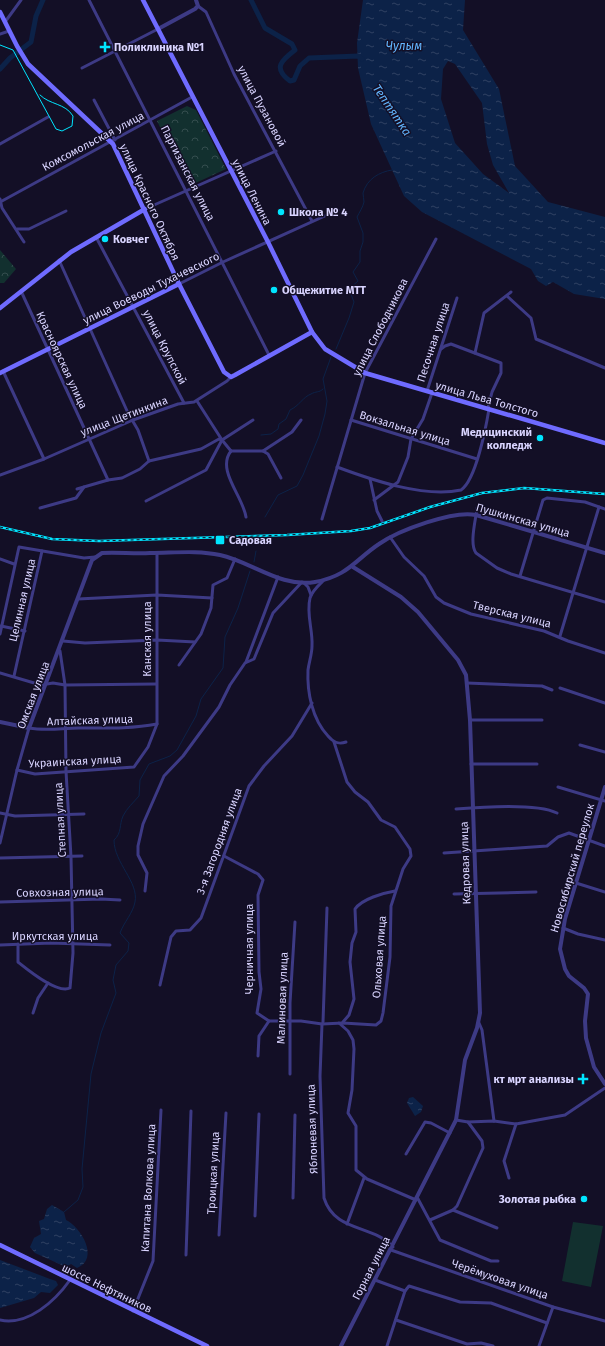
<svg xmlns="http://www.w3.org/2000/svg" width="605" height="1346" viewBox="0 0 605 1346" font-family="'Fira Sans',sans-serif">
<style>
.park{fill:url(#park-crowns)}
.pitch{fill:#12302f}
.water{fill:url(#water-ripples);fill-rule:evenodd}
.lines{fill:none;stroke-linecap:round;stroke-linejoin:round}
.stream{stroke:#0c2248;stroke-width:1}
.river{stroke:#0c2248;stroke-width:5}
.minor{stroke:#3d3a85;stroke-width:3}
.tertiary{stroke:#3d3a85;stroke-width:4}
.secondary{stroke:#6f6bff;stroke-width:4.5}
.tram{stroke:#00e5ff;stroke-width:1}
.rail-casing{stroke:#00e5ff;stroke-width:2.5}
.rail{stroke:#130f26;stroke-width:1;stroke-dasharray:3;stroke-linecap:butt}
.poi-dot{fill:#00e5ff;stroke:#130f26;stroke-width:1.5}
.labels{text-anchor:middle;stroke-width:3;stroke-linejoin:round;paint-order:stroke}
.poi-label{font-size:11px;font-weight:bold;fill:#d9d4ff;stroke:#130f26;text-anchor:start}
.street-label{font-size:11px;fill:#d9d4ff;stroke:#130f26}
.water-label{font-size:12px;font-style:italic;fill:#62b6ff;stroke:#130f26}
</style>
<defs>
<pattern id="park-crowns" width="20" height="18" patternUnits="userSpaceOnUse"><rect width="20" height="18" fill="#12302f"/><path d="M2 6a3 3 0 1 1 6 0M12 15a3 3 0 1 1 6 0" fill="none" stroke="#344d4e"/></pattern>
<pattern id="water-ripples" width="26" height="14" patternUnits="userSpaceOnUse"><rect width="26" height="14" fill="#0c2248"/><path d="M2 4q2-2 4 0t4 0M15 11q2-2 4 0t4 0" fill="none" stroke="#2f4163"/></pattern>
</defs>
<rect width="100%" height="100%" fill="#130f26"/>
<g class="park">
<path d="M187 106 196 110 226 169 189 186 157 121Z"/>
<path d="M0 250 16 269 4 283H0Z"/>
</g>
<path class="pitch" d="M573 1222 603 1226 591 1287 562 1281Z"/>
<g class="water">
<path d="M363 0H465L463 30 499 89 515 166 548 202 605 217V299L574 294 553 282 546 286 538 281 531 269 422 212 404 196 371 124 358 68 357 43ZM448 61 455 64 482 103 487 144 493 165 509 193 483 174 455 143 441 99 443 69Z"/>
<path d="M413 1097 423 1106 421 1112 415 1116 407 1103 409 1098Z"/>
<path d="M52 1205 64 1212 66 1220C81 1227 100 1259 77 1268L71 1264 66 1267 35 1253 30 1247 34 1238 41 1234 39 1221 44 1219 47 1209Z"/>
<path d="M0 1260 50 1279 56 1281 58 1285 50 1293 41 1292 34 1298 0 1308Z"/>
</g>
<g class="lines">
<g class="stream">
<path d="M336 349 349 318 354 302 349 289 358 281 353 272 360 262V251L363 242V233L357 217C359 213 363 207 364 202 364 199 363 196 363 193 367 179 379 172 392 170"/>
<path d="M261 435 271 434 278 429 279 424 286 419 290 410C299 406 303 397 311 394 316 391 319 393 323 389"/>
<path d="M265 517 278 495 297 486 303 475 319 436 325 414 327 401 323 379 331 357"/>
<path d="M254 562 256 551"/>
<path d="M64 1212 78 1200 83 1187 82 1169 91 1074 101 1033 116 993 113 980 116 965 128 951 129 943 120 933C124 922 133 913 135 902 139 882 114 863 114 840 122 833 119 825 123 816 127 808 133 803 139 796L140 780 149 764 170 756 177 750 196 716 201 699 223 668 225 637 238 608 250 571"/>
</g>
<g class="river">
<path d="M251 0 265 28 292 44 295 50C282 60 272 68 290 81L294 80 300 66 309 58 358 56 362 59"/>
<path d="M0 69 10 58 31 42 36 16 43 0"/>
</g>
<g class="minor">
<path d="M89 0 269 355"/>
<path d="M198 6 206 12 234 74 312 221"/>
<path d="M5 22 21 0"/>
<path d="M0 34 9 31"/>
<path d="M82 68 158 29"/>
<path d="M94 100 115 140"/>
<path d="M0 144 48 117"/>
<path d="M0 199 2 208 24 242"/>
<path d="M2 201 192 97"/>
<path d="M145 209 276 151"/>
<path d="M17 229H29L66 211"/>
<path d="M96 237 184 403"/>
<path d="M59 260 128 413 138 430 149 461"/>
<path d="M179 284 223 262 338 210"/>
<path d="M21 291 108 480"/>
<path d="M507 296 531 318 536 339 605 368"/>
<path d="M441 349 445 346 451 344 501 363V373L492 392 488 408"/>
<path d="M475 353 484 313 511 292"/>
<path d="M3 371 44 459"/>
<path d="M427 391 457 298"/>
<path d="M197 401 222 440 231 451"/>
<path d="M351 420 477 459"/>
<path d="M231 451H263L292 432 301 420"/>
<path d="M231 451C216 470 243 496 246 517"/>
<path d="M263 451 268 454 281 478"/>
<path d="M337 467C372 480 424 498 461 490 476 480 486 427 489 409"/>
<path d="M0 475 44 459 133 420 178 404 194 402 227 381 231 377"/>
<path d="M370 479 377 511 382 521"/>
<path d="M77 489 108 480 122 478 140 469 149 461 201 449 219 439 222 440 253 420"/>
<path d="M374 500 398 482 408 457 411 439 423 419 432 393"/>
<path d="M146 501 206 470 222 440"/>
<path d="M40 508 76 498 84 487"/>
<path d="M477 508C476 519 469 544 476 553L497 568 511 574 605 602"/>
<path d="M322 519 365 373 436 239"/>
<path d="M390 537 404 557 424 576 436 597 444 603 471 614 544 631 568 641 605 653"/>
<path d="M0 559 14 564"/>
<path d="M520 576 543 500 547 498 585 502 605 509"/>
<path d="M323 581C318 586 312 591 310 598 306 614 313 630 312 646 312 654 309 662 308 670 307 692 312 719 328 736 333 742 338 745 346 742"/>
<path d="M304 583 308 587 311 595"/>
<path d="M78 599 157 595 212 598"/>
<path d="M1 626 25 631"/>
<path d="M0 634 19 547 84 558 95 557"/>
<path d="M560 636 599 507"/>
<path d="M63 641 85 643 157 640 195 642"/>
<path d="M246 662 278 577"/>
<path d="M179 665 201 634 211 608 213 585 227 578 235 559"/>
<path d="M0 673 41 685 53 683 65 685 156 684"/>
<path d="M14 676 42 551"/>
<path d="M467 683 542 686 552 690"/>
<path d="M560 688 605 703"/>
<path d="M470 720H542"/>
<path d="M580 745 605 752"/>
<path d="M471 764H537"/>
<path d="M17 770 35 774 134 767 148 747 157 724V553"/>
<path d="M558 787 605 801"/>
<path d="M456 809C480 807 537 803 557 813"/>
<path d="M0 813 15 816 84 814"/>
<path d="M0 843 17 770 29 728C47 731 62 728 79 728 105 728 131 729 157 724"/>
<path d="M444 853 547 846 558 837 569 833 605 846"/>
<path d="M224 856 258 874 263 880 258 895 259 972 261 989 257 1013 269 1021 259 1036 258 1056"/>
<path d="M0 858 82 856"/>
<path d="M576 883 605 892"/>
<path d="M145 891 147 873 138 855V846L143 824 164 776 183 756 219 707 230 685 245 663 254 659 273 613 302 582"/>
<path d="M454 894 536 892"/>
<path d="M0 902 101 899 120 900"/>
<path d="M563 928 578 934 605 940"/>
<path d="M18 944V962C28 970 57 994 70 988L73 953 71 857 66 771 65 685 60 651"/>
<path d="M0 945 51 943 110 945"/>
<path d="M160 985 171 937 176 931 190 930 201 918 249 786 264 766 292 736 312 703"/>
<path d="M33 1013 38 998 48 983"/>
<path d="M269 1021H301L322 1024 343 1023 376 1025 381 1021 383 1013 390 957 391 906 403 869 411 856 410 849 395 827 381 820 368 802 355 792 347 782 334 742"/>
<path d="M323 1022 327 908"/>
<path d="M343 1022 349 1015 354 999 350 962 352 943 356 932 355 909C362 899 383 893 395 891"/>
<path d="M339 1023 348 1031 353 1040 354 1049 352 1090 348 1113 356 1126V1170L367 1179 416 1200"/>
<path d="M479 1023 482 1030 494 1121"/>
<path d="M322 1024 320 1076 324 1198C335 1233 373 1224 393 1247"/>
<path d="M290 1074V1003L295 922"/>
<path d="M456 1120 468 1122 494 1121 516 1124 565 1115 605 1088"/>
<path d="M406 1154 425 1122 431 1123 450 1133"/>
<path d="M509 1178 504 1161 516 1124"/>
<path d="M417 1197 440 1240 491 1261H498"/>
<path d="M293 1198 295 1115"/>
<path d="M453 1210 497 1228"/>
<path d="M255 1216 259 1114"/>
<path d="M430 1220 453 1210 457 1206 483 1148 482 1141 468 1122"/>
<path d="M347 1224 364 1178"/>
<path d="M219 1235 226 1113"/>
<path d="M391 1250 553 1307 605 1321"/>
<path d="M186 1255 191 1111"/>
<path d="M375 1280 405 1291"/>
<path d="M133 1311 153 1261 161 1110"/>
<path d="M0 1320C28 1326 55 1301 70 1280"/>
<path d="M396 1320 467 1344 481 1343 493 1346"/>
<path d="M387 1346 405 1291 409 1286 460 1302 491 1303 547 1323"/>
<path d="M539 1346 553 1307"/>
</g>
<g class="tertiary">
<path d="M158 29 195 9 198 6 196 0"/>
<path d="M0 722 29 728 92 560 102 553C118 552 134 554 150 553 173 553 197 550 220 555 252 562 281 588 315 582 348 576 355 560 379 544 399 530 454 510 476 515L605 553"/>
<path d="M605 787 565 919 560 949 565 969 569 976 584 988 588 994 585 1021 586 1038 594 1067 605 1084"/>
<path d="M341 1346 456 1120 465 1060 477 1028 480 1013 470 720 466 675 458 660 418 612 401 597 353 567"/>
</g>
<g class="secondary">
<path d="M143 0 268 242 312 332 325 349 365 373 605 443"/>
<path d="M0 12 17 46 28 64 113 144 179 284 224 372 231 377 235 375 312 332"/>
<path d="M0 308 71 252 145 209"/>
<path d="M0 373 179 284"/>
<path d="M0 1245 207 1346"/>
</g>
<path class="tram" d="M0 45 13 50 56 129 62 131 72 126 73 116C65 103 50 105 40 95"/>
<defs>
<path id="rail" d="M0 527 52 539 99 541 287 535 351 531 370 528 430 507 482 493 524 488 605 494"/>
</defs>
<use href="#rail" class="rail-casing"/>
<use href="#rail" class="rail"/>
</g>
<g class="poi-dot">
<path d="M103 41h4v4h4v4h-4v4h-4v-4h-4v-4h4z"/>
<circle cx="281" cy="212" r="4"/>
<circle cx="105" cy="239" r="4"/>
<circle cx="274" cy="290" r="4"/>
<circle cx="540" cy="438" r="4"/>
<rect x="215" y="535" width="10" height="10" rx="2"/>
<path d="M581 1073h4v4h4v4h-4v4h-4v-4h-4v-4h4z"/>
<circle cx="584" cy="1199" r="4"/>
</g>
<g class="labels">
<g class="poi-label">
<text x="114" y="51">Поликлиника №1</text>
<text x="289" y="216">Школа № 4</text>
<text x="113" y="243">Ковчег</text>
<text x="282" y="294">Общежитие МТТ</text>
<text x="532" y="436" text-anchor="end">Медицинский<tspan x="532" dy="13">колледж</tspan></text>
<text x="229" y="544">Садовая</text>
<text x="574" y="1083" text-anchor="end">кт мрт анализы</text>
<text x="576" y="1203" text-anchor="end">Золотая рыбка</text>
</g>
<g class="street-label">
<text transform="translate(262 106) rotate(62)" y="4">улица Пузановой</text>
<text transform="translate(93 141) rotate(-28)" y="4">Комсомольская улица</text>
<text transform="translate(188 173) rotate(63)" y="4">Партизанская улица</text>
<text transform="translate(252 192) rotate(63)" y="4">улица Ленина</text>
<text transform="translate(150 202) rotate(65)" y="4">улица Красного Октября</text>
<text transform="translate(151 288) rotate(-26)" y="4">улица Воеводы Тухачевского</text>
<text transform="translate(380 327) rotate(-63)" y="4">улица Слободчикова</text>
<text transform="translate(433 342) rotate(-72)" y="4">Песочная улица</text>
<text transform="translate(165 347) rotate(63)" y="4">улица Крупской</text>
<text transform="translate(62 360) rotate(65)" y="4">Красноярская улица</text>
<text transform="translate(487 399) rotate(16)" y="4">улица Льва Толстого</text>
<text transform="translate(124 416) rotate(-21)" y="4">улица Щетинкина</text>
<text transform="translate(405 428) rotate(17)" y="4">Вокзальная улица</text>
<text transform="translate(523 520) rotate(16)" y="4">Пушкинская улица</text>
<text transform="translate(22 600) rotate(-77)" y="4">Целинная улица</text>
<text transform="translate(512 614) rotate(14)" y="4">Тверская улица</text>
<text transform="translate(147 639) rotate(-90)" y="4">Канская улица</text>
<text transform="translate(33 695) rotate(-69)" y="4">Омская улица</text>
<text transform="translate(90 720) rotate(-2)" y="4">Алтайская улица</text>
<text transform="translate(75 761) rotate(-3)" y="4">Украинская улица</text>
<text transform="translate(60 820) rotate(-93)" y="4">Степная улица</text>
<text transform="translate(219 841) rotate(-70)" y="4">3-я Загородняя улица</text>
<text transform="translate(465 863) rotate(-92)" y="4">Кедровая улица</text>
<text transform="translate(572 868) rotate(-74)" y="4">Новосибирский переулок</text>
<text transform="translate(60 892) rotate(-1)" y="4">Совхозная улица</text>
<text x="55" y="940">Иркутская улица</text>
<text transform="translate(249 949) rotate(-90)" y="4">Черничная улица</text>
<text transform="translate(379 957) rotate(-86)" y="4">Ольховая улица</text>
<text transform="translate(282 998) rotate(-88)" y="4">Малиновая улица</text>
<text transform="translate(312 1129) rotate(-92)" y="4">Яблоневая улица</text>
<text transform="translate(213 1173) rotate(-87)" y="4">Троицкая улица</text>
<text transform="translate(148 1188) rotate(-87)" y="4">Капитана Волкова улица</text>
<text transform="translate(371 1268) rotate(-63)" y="4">Горная улица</text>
<text transform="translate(500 1279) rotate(19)" y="4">Черёмуховая улица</text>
<text transform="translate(107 1288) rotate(26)" y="4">шоссе Нефтяников</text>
</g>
<g class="water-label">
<text x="404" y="50">Чулым</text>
<text transform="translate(392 110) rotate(56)" y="4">Тептятка</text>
</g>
</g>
</svg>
